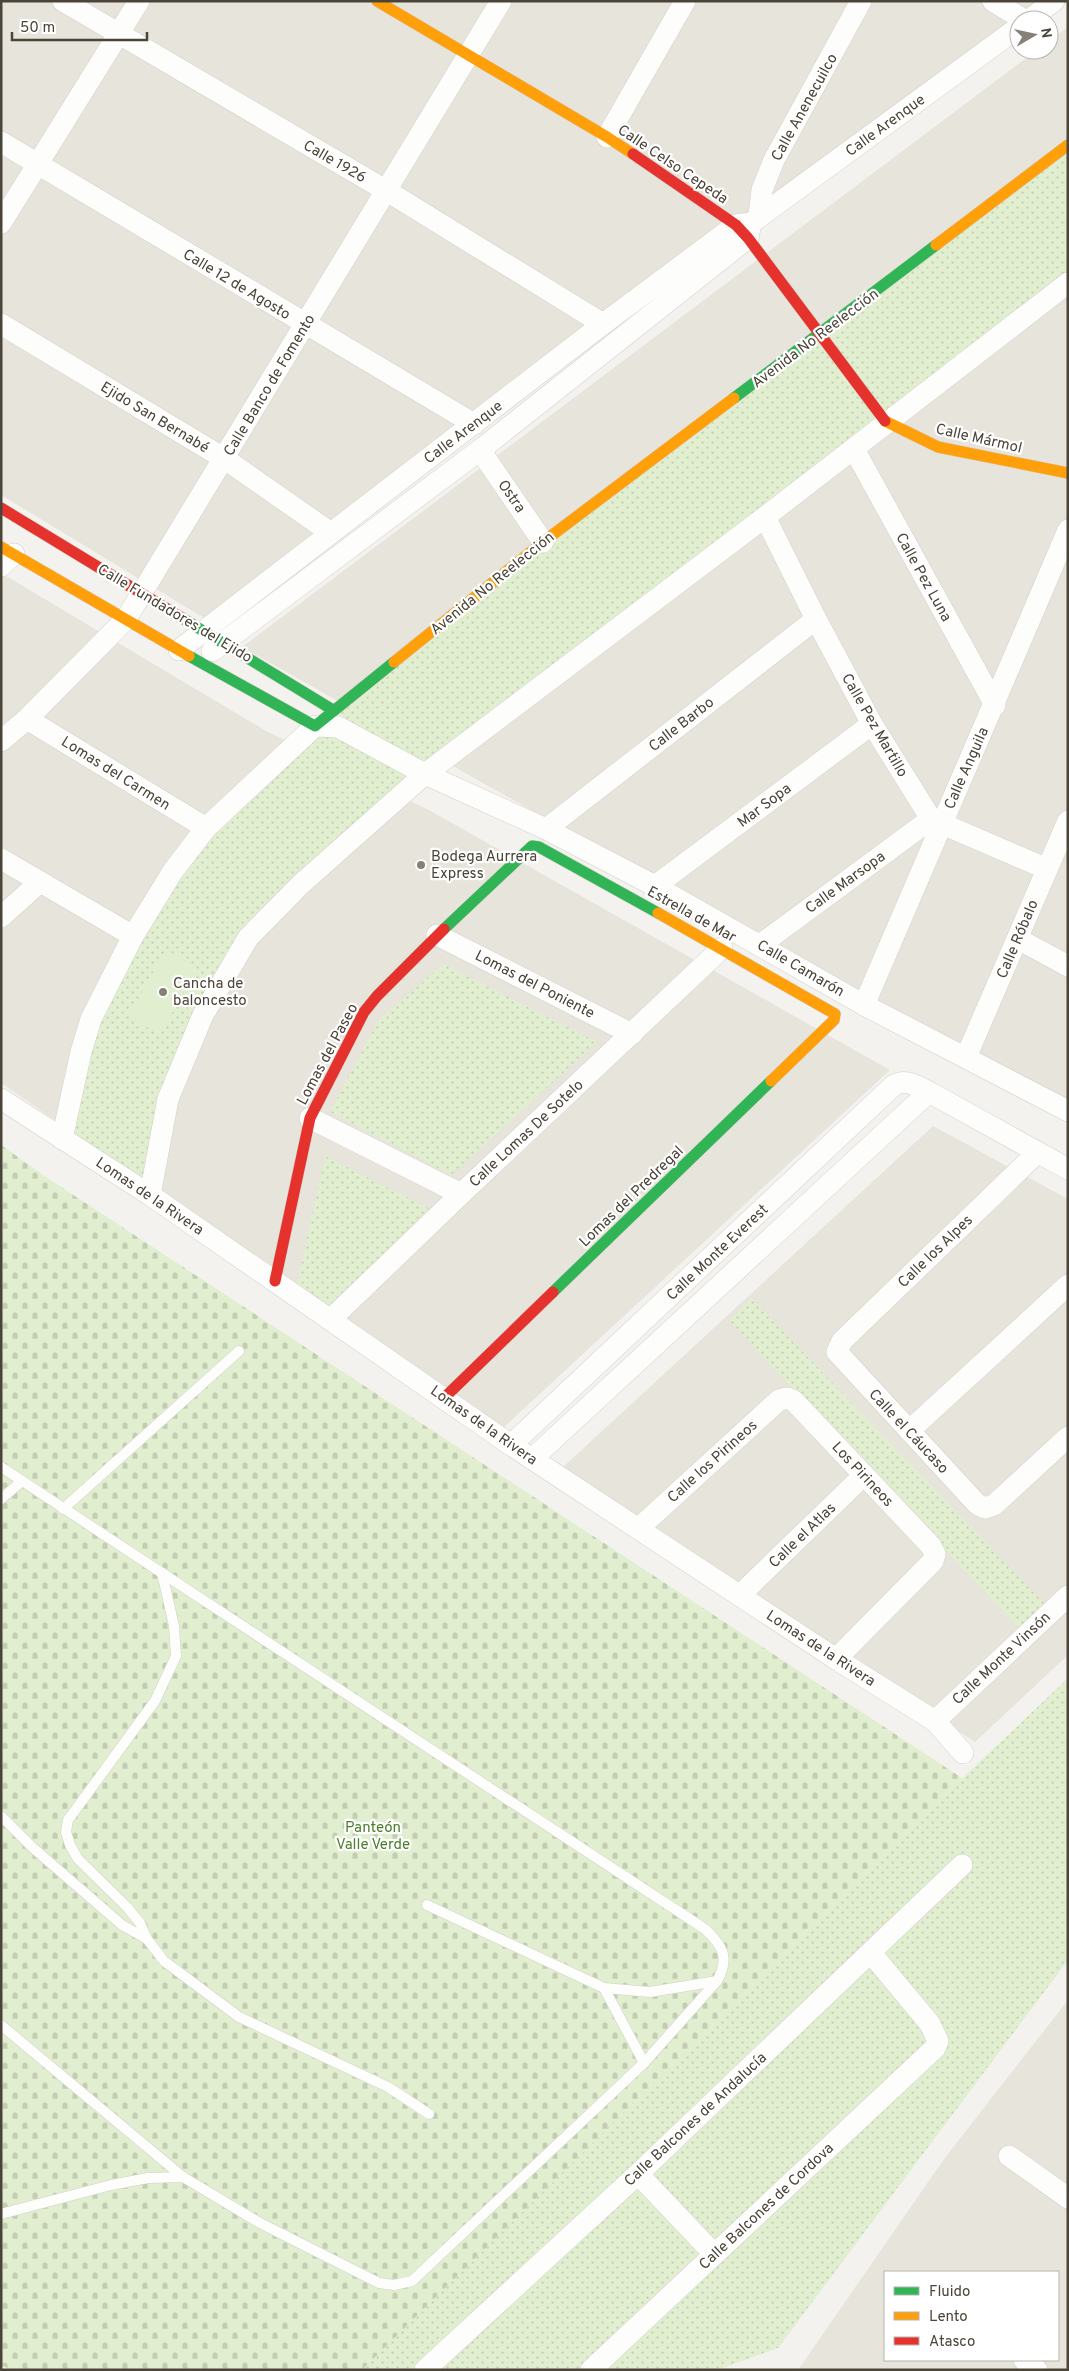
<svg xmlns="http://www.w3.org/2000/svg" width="1069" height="2371" viewBox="0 0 1069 2371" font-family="Overpass,sans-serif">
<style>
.residential{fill:#e7e4dc;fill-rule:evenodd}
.green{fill:url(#green-dots)}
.cemetery{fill:url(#cemetery-stones)}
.pitch{fill:#e1eecf}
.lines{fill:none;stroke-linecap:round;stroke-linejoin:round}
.lane-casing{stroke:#d2d0cb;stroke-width:11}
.street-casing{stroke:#d2d0cb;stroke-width:22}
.fast-casing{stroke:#d3cfc5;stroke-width:12}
.slow-casing{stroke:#d3cfc5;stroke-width:12}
.jam-casing{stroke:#d3cfc5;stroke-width:12}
.lane{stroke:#fdfdfc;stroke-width:10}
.street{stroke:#fdfdfc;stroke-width:21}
.fast{stroke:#30b455;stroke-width:11}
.slow{stroke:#ff9f0a;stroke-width:11}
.jam{stroke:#e5322d;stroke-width:11}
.poi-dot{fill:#868178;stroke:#fff;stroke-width:2}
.labels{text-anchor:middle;stroke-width:4.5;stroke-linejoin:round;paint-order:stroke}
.street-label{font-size:15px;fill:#4b4439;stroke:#fff}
.poi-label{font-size:15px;fill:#4b4439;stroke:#fff;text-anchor:start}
.park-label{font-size:15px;fill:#4a7f2a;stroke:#fff}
</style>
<defs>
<pattern id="green-dots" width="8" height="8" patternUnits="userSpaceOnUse" patternTransform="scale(1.25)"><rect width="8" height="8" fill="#e1eecf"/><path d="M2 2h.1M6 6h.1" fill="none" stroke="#c3cdb2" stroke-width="1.8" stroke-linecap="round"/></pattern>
<pattern id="cemetery-stones" width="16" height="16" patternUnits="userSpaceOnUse" patternTransform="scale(1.25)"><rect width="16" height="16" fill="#e1eecf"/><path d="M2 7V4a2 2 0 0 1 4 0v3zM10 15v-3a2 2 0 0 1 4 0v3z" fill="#c3cdb2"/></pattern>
</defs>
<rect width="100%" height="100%" fill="#f4f2ee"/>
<g class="residential">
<path d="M1 1H1042L204 618 1 495Z"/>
<path d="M1068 27V1113L242 647 1037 50H1049V41Z"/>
<path d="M1 573 266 731 427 809 890 1070 503 1428 1 1083Z"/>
<path d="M933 1126 1068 1199V1655L975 1742 562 1468Z"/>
<path d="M1068 2000V2370H798L944 2159ZM885 2272H1058V2360H885Z"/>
</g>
<g class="green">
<path d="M1068 147V283L300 885 203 1015 150 1195 62 1139 91 1019 206 828 315 726 419 770 333 710Z"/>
<path d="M443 964 597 1042 451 1175 330 1112 378 1021Z"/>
<path d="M325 1156 434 1211 334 1311 296 1289Z"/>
<path d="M751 1298 1046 1605 1020 1629 729 1321Z"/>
<path d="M1068 1678V1960L778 2348 717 2370H362L947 1793Z"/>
</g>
<path class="cemetery" d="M1 1145 46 1177 962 1778 362 2370H11L1 2365Z"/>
<path class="pitch" d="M166 949 197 968 160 1035 129 1016Z"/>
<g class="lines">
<defs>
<g id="lane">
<path d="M1 1467 162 1573 174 1626 176 1656 155 1701 68 1820 66 1832 70 1845 78 1859 127 1907 140 1923 147 1939 164 1961 239 2017 388 2087 429 2114"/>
<path d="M1 1499 22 1481"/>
<path d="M63 1509 239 1351"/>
<path d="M162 1573 705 1929C723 1946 730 1958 717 1981L650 1992 604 1988 427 1905"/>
<path d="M1 1816 32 1847 122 1925 147 1939"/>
<path d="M1 2025 183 2177"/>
<path d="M644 2063 717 1981"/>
<path d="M1 2214 111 2185 148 2178 183 2177 260 2223 379 2283 394 2285 412 2281 644 2063 604 1988"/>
</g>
<g id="street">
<path d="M63 1 387 191 603 324"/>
<path d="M993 1 1024 20"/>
<path d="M1029 20 1054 1"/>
<path d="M607 137 685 1"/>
<path d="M1 142 474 424"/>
<path d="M759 216 762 190 774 160 861 1"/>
<path d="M1 223 139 1"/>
<path d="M1 324 225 459 331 533"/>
<path d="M854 449 995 705"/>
<path d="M480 450 543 542"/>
<path d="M765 517 816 619 872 724 931 819 1047 869"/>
<path d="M1 566 14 554"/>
<path d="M179 650 603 324 736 225 751 223 1019 27"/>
<path d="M212 651 480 450 748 238 751 223"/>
<path d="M27 719 206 828"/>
<path d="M1 741 27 719 126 619 501 1"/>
<path d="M546 829 816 619"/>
<path d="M1 859 133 936"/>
<path d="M655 886 872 724"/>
<path d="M1 917 40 882"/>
<path d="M437 935 632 1034"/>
<path d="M1018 939 1068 966"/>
<path d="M760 945 931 819"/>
<path d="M864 1005C931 847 1001 689 1068 530"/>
<path d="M966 1057 1068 821"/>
<path d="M1 1099 150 1195 511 1445 836 1659 935 1721 963 1753"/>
<path d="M310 1118 461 1194"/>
<path d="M62 1139 81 1052 91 1019 133 936 173 871 206 828 315 726 338 727 425 774 546 829 655 886 864 1005 1068 1111"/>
<path d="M1037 1153 842 1341 837 1352 977 1504 985 1508 994 1505 1068 1437"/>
<path d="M150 1195 168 1099 203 1015 248 938 300 885 425 774 765 517 1068 283"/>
<path d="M331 1319 461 1194 722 948"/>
<path d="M910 1430 1068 1285"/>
<path d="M511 1445 894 1085C907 1078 918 1087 929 1092L1068 1169"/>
<path d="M532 1459 929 1092"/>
<path d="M639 1528 779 1400 787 1398 794 1401 931 1546 935 1554 933 1561 836 1659"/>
<path d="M740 1595 864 1475"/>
<path d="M935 1721 1068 1596"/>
<path d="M1009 2156 1068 2198"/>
<path d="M638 2174 714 2254"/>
<path d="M1024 2360 1037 2370"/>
<path d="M425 2370 638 2174 962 1865"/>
<path d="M591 2370 935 2048 938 2041 930 2024 871 1953"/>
</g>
<g id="fast">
<path d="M734 398 936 245"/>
<path d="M182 618 333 710"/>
<path d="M189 656 315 726 394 662"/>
<path d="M444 929 532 846 539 847 658 913"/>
<path d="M553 1292 771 1081"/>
</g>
<g id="slow">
<path d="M377 1 607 137 633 154"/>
<path d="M936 245 1068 145"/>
<path d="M885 421 938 447 1068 473"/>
<path d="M1 547 189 656"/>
<path d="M394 662 543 542 734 398"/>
<path d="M658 913 835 1014 834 1020 771 1081"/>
</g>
<g id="jam">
<path d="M633 154 736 225 748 238 885 421"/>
<path d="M1 508 182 618"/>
<path d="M275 1281 310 1118 364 1012 377 996 444 929"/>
<path d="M444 1398 553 1292"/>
</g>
</defs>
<use href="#lane" class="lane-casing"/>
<use href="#street" class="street-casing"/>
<use href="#fast" class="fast-casing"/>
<use href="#slow" class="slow-casing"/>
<use href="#jam" class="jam-casing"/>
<use href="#lane" class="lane"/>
<use href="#street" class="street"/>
<use href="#fast" class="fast"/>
<use href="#slow" class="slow"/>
<use href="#jam" class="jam"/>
</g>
<g class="poi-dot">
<circle cx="421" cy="865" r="5"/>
<circle cx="163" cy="992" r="5"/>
</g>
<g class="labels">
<g class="street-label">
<text transform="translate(804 107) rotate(-61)" y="5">Calle Anenecuilco</text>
<text transform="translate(885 125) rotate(-36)" y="5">Calle Arenque</text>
<text transform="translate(335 161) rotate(30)" y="5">Calle 1926</text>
<text transform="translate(673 164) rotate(34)" y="5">Calle Celso Cepeda</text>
<text transform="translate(237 284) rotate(31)" y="5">Calle 12 de Agosto</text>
<text transform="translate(815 338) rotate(-37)" y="5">Avenida No Reelección</text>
<text transform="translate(269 385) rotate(-59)" y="5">Calle Banco de Fomento</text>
<text transform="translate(155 417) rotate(31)" y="5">Ejido San Bernabé</text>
<text transform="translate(463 432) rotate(-37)" y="5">Calle Arenque</text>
<text transform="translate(979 438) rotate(13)" y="5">Calle Mármol</text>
<text transform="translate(512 496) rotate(55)" y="5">Ostra</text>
<text transform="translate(924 577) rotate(61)" y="5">Calle Pez Luna</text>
<text transform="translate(492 583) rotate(-39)" y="5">Avenida No Reelección</text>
<text transform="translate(175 613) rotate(31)" y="5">Calle Fundadores del Ejido</text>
<text transform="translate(681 724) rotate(-38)" y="5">Calle Barbo</text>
<text transform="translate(875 725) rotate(60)" y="5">Calle Pez Martillo</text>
<text transform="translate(966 768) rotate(-66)" y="5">Calle Anguila</text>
<text transform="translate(116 773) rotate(32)" y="5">Lomas del Carmen</text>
<text transform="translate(764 805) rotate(-37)" y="5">Mar Sopa</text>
<text transform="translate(845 882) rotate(-36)" y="5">Calle Marsopa</text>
<text transform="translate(692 914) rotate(29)" y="5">Estrella de Mar</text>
<text transform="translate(1017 939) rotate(-67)" y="5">Calle Róbalo</text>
<text transform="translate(801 968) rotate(30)" y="5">Calle Camarón</text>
<text transform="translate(535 984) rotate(27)" y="5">Lomas del Poniente</text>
<text transform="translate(327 1054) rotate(-62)" y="5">Lomas del Paseo</text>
<text transform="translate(526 1133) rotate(-43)" y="5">Calle Lomas De Sotelo</text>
<text transform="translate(150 1196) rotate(34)" y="5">Lomas de la Rivera</text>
<text transform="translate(631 1196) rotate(-44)" y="5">Lomas del Predregal</text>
<text transform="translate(935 1251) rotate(-44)" y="5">Calle los Alpes</text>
<text transform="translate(717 1252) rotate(-43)" y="5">Calle Monte Everest</text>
<text transform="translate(484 1425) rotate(35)" y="5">Lomas de la Rivera</text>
<text transform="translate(909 1431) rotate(47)" y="5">Calle el Cáucaso</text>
<text transform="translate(712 1461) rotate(-42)" y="5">Calle los Pirineos</text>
<text transform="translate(863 1474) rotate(47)" y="5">Los Pirineos</text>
<text transform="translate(802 1535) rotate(-44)" y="5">Calle el Atlas</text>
<text transform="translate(821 1648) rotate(33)" y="5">Lomas de la Rivera</text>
<text transform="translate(1001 1658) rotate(-43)" y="5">Calle Monte Vinsón</text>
<text transform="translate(695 2119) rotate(-43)" y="5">Calle Balcones de Andalucía</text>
<text transform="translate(766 2206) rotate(-43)" y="5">Calle Balcones de Cordova</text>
</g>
<g class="poi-label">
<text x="431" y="861">Bodega Aurrera<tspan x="431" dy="17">Express</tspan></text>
<text x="173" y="988">Cancha de<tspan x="173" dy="17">baloncesto</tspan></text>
</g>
<g class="park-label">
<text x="373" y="1832">Panteón<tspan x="373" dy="17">Valle Verde</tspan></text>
</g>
</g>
<rect width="1069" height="2371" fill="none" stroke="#4b4439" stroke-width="5"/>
<rect x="884" y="2271" width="175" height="90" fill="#ffffff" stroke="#b7b4b0"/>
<rect x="894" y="2287" width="25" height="8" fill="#30b455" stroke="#b7b4b0"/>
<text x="929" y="2296" font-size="15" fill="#4b4439">Fluido</text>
<rect x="894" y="2312" width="25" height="8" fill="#ff9f0a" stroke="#b7b4b0"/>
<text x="929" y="2321" font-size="15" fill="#4b4439">Lento</text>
<rect x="894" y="2337" width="25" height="8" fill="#e5322d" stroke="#b7b4b0"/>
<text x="929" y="2346" font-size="15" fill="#4b4439">Atasco</text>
<g transform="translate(1034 35) rotate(81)"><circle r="24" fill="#ffffff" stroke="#b7b4b0"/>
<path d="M0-4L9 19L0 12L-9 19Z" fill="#868178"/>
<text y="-8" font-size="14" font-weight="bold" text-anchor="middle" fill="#4b4439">N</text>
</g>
<path d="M12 32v8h135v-8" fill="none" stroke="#4b4439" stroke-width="2.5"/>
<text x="20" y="32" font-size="15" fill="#4b4439" stroke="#ffffff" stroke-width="4" paint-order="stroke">50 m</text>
</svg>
